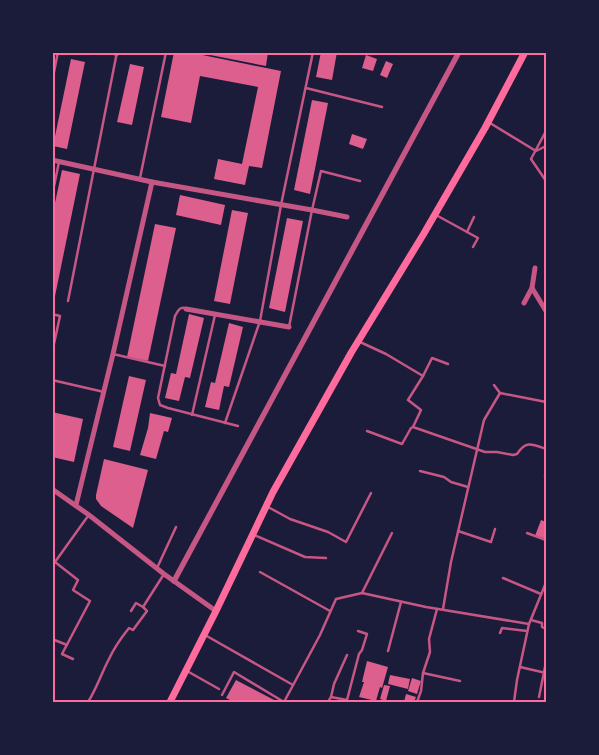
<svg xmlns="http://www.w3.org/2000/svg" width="599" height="755" viewBox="0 0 599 755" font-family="'Nunito Sans',sans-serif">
	<rect width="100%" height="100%" fill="#1b1b3a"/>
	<g fill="#dd5f8e">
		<polygon points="174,52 188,52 281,71 262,168 249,166 245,185 214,179 218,159 242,164 258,87 200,76 191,123 161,117"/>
		<polygon points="200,52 268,52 266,66 200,53"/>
		<polygon points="321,52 337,52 332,80 316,77"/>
		<polygon points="366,55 377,59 373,71 362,68"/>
		<polygon points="71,59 85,62 67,149 53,146"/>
		<polygon points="386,61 393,64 387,78 380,75"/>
		<polygon points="130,64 144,67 132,125 117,122"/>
		<polygon points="312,100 328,103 310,194 294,190"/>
		<polygon points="352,134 367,139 363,149 349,144"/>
		<polygon points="62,170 80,174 54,301 52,300 52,217"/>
		<polygon points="180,195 225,205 221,225 176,215"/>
		<polygon points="232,210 248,213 230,304 214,301"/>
		<polygon points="287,218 303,221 285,312 269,308"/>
		<polygon points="155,224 176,228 148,361 127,357"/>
		<polygon points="189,314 204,318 190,378 185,377 179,401 165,398 171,373 176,374"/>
		<polygon points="229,323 243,327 229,387 224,386 219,410 205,407 211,382 215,383"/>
		<polygon points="129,376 146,380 130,451 113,447"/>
		<polygon points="52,412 83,419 74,462 52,457"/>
		<polygon points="150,413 172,418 168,432 164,431 156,459 140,455 148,428"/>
		<polygon points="104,459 148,470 133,528 101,506 96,499 96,495"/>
		<polygon points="541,520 546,522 546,540 535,536"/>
		<polygon points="367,661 388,667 382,688 380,687 376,701 359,697 364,682 362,682"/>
		<polygon points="390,675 410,679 408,689 388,684"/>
		<polygon points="412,678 421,681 417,694 408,691"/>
		<polygon points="236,680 278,702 234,702 226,698"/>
		<polygon points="384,685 390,686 386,701 380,699"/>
		<polygon points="406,694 416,697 414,702 404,702"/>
	</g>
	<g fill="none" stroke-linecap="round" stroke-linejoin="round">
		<g stroke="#c65784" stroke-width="2.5">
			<polyline points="108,52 117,55"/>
			<polyline points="52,82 58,52"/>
			<polyline points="306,88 382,107"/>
			<polyline points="490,123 536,151 546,146"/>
			<polyline points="546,131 531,159 546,181"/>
			<polyline points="140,178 166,52"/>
			<polyline points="52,196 59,162"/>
			<polyline points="436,215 478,238 473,247"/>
			<polyline points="467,232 474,217"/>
			<polyline points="68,301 117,52"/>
			<path d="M 185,308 C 179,307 178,311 175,316 L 158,398 L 160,405 L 168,408 L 238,426"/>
			<polyline points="52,314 60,316 52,353"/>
			<polyline points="289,327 312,210 321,171 360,181"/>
			<path d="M 360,342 L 386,354 L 423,376 L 408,400 L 421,410 L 413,427 L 485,452 L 497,452 L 513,455 L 517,454 C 526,440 532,444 546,449"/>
			<polyline points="113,354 165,366"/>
			<polyline points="423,376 432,358 448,364"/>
			<polyline points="52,380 104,392"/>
			<polyline points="494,385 500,393"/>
			<polyline points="500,393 546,402"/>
			<polyline points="192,415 215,315"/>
			<polyline points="225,423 260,321 281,205 313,52"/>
			<polyline points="367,431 402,444 411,428 413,427"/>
			<polyline points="420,471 444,477 451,482 468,487"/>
			<polyline points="545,476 546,469"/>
			<polyline points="268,507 290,519 328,532 346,542 371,493"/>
			<polyline points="458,531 491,542 495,529"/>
			<polyline points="527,533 546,540"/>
			<polyline points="254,535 305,557 326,558"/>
			<polyline points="157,568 176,527"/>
			<polyline points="260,572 330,611"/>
			<polyline points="503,578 541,594"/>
			<polyline points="362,593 392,533"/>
			<polyline points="443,609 451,562 484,420 500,393"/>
			<polyline points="131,611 136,603 143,607"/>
			<polyline points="531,620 542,623 542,627 546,629"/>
			<polyline points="500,633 502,628 527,631"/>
			<polyline points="205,635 293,685"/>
			<polyline points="52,639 67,645"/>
			<polyline points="388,651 401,602"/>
			<polyline points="73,659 62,654 90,601 73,590 78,580 55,562 88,516"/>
			<polyline points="520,667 546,673"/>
			<polyline points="187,671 219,689"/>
			<polyline points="423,673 460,681"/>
			<polyline points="222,695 234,672 284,702"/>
			<polyline points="331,697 334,684 347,655"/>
			<polyline points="539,697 546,662"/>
			<path d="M 88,702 C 97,688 101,674 109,659 C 114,648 121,638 129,628 L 133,630 L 147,611 L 143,607 L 164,574"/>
			<polyline points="284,702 320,635 336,599 362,593 426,607 529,624"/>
			<polyline points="328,702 331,697 347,700 359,654 362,650 367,634 358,631"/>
			<polyline points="417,702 421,691 423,673 430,652 429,639 437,609"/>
			<polyline points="514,702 517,680 529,624 545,585 546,585"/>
		</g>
		<g stroke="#c65784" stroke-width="5">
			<polyline points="52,160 152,182 312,210 347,217"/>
			<polyline points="535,268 532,288 546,311"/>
			<polyline points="524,303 532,288"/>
			<polyline points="186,309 289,327"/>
			<polyline points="52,489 89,515 164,574 216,611"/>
			<polyline points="76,505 113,354 152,182"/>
		</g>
		<polyline stroke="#c65784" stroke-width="5.5" points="174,581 459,52"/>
		<polyline stroke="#ff6b9d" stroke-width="7" points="170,702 216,611 273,492 351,353 423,235 485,128 525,52"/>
	</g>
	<rect width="599" height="755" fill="none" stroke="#1b1b3a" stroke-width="108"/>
	<rect x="54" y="54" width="491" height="647" fill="none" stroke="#ff6b9d" stroke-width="2"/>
</svg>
